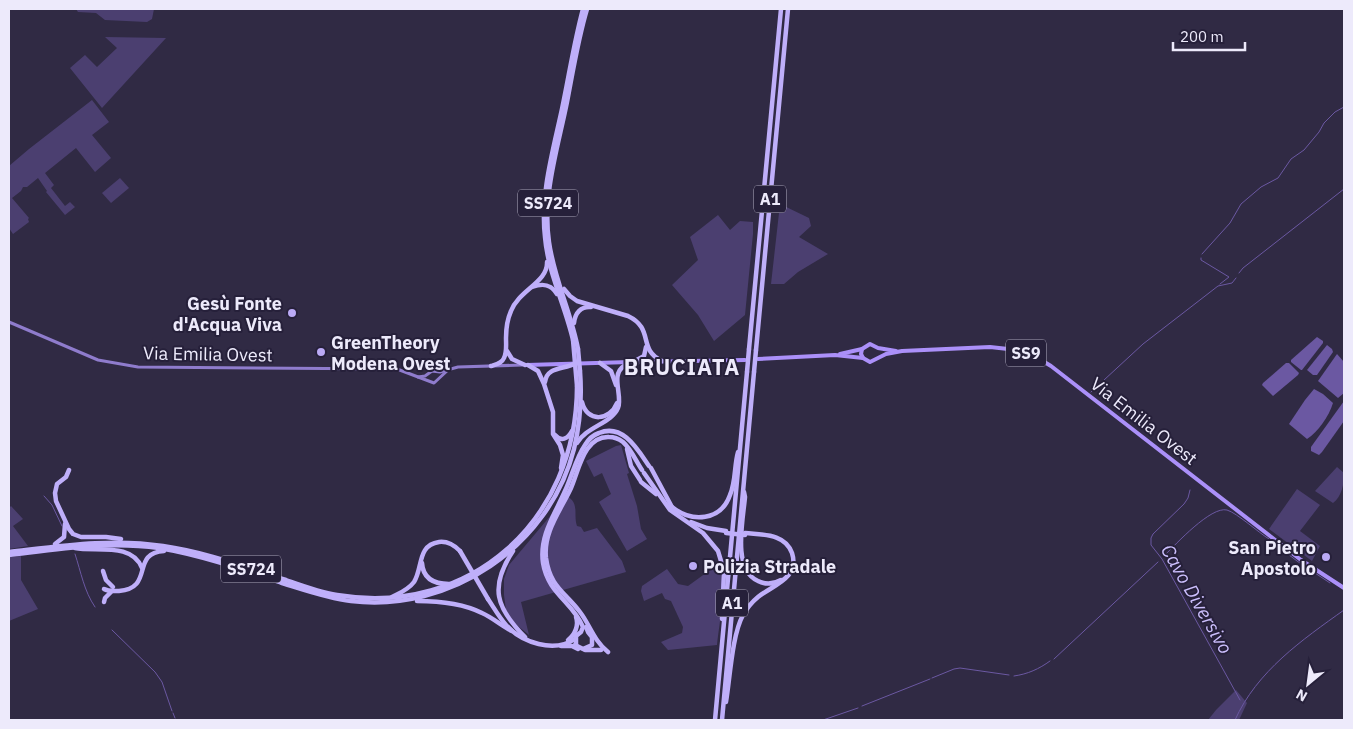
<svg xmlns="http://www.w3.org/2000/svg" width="1353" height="729" viewBox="0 0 1353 729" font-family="'IBM Plex Sans',sans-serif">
	<rect width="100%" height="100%" fill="#302a44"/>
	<g fill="#4b3f70">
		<polygon points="76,9 154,9 152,19 147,22 105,20 96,13 78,12"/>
		<polygon points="105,37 166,38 102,108 70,68 85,55 97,67 117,48"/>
		<polygon points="92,100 109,122 92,135 111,158 95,172 76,148 45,173 54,185 51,188 65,206 70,202 75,207 65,215 46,192 47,191 38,178 27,187 23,187 21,191 12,198 29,218 28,219 29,222 13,234 9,228 9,166 29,149"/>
		<polygon points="120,178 129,188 111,203 102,193"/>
		<polygon points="780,204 809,218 811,226 799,237 828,254 798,272 784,284 771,284"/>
		<polygon points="718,215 730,230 740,221 753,222 753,234 745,315 714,341 698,315 672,285 698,260 690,237"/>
		<polygon points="621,445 629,473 627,474 637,506 641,529 647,539 627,551 599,502 611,494 602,473 594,477 586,461 616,446"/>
		<path d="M 1337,467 L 1344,473 C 1344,484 1342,496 1333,503 L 1315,491 Z"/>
		<polygon points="1297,489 1320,505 1300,531 1320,546 1312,561 1269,529"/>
		<path d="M 567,496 C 580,504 573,514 577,526 L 581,527 L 584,532 L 597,528 L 622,561 L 626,572 L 521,602 L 529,635 L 513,622 L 506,610 L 504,595 L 504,579 L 509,565 Z"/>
		<polygon points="11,506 23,519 13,526 28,546 9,549 9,508"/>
		<polygon points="21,556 21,580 38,609 9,621 9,557"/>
		<path d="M 717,565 C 728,580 719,626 717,645 L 668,650 L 661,642 L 682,633 L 683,627 L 671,601 L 665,599 L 662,593 L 644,601 L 641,591 L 642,586 L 667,569 L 678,584 L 688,586 Z"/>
		<polygon points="1236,690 1247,703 1239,720 1208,720 1216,710"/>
	</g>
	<g fill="#6b58a2">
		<polygon points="1317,337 1323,341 1323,343 1302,370 1301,370 1291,362 1291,360"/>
		<polygon points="1327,345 1332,349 1333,352 1317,375 1313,375 1307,370"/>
		<polygon points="1337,354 1344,362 1344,393 1338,398 1318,381"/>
		<polygon points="1286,363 1289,363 1299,373 1298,375 1273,396 1262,385 1263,383"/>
		<path d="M 1314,389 L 1323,394 L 1333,403 C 1329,416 1318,432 1307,439 L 1289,424 L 1305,400 Z"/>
		<polygon points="1344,401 1344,421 1322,452 1319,455 1311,451 1311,447"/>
	</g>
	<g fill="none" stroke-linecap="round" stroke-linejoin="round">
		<g stroke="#6b58a2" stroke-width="1">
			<polyline points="1202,254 1230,223 1241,204 1261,187 1278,178 1291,159 1304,150 1319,132 1324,123 1335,112 1344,107"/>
			<polyline points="1201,258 1201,260 1229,277 1220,284"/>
			<polyline points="1239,273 1243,268 1344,189"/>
			<polyline points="1091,392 1143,344 1218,286 1232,283 1236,278"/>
			<polyline points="1190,490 1188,498 1184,504 1153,534 1151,538 1151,545 1162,559 1240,700"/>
			<polyline points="44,496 52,505 62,526"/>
			<polyline points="1272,542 1297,561 1330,583"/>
			<path d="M 75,554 C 81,572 84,591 95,607"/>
			<path d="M 1165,555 C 1176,544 1211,506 1227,510 C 1237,513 1259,533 1269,539"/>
			<polyline points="112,630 155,672 162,682 172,711"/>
			<polyline points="1054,659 1158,562"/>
			<path d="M 1014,676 C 1028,674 1039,669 1050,661"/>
			<polyline points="932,678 954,669 960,668 1009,675"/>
			<polyline points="862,706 930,679"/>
			<polyline points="173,713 175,718"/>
			<polyline points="823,720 858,708"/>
			<path d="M 1235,720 C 1257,671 1302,640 1344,610"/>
		</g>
		<g stroke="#8f7ccd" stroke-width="3">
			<polyline points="9,322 98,360 138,367 397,369 434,383 448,370"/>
			<polyline points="418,377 425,376 432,371 440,372 458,367 522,365"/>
		</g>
		<g stroke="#ab90f9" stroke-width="4">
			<polyline points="862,349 861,354 863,358 870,362 886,354 902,351 990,347 1017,350 1031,354 1051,366 1301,560 1344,588"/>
			<polyline points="840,354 862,349 870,344 878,348 896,351"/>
			<polyline points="758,359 835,355 863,358"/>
			<polyline points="637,362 745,360"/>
			<polyline points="527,365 630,362"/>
		</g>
		<g stroke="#bfaffa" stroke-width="4.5">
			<path d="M 532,287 C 543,283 551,284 557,294"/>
			<path d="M 564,289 L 570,296 L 577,301 L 628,316 C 655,329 637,349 662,361"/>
			<path d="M 574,323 C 575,313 581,306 591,307"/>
			<path d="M 573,340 C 565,305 548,273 545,237 C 540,195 553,151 562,109 C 569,76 574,42 583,9"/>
			<path d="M 578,349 C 571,312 554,279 549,242 C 542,196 558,147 567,102 C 573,71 578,39 587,9"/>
			<polyline points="749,349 781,9"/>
			<polyline points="756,350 788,9"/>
			<polyline points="507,351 512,359 525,365"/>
			<polyline points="635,361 644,356 646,347"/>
			<polyline points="600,363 611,371 616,385"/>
			<polyline points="528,365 538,371 544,384 553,412 553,434 560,445 563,455 561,468"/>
			<path d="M 491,366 C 497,364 502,363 504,358 C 507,352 506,345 506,338 C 506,329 507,320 511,311 C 519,290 548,282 547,262"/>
			<path d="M 545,382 C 547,366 564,370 576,363"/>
			<path d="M 582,402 C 587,423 610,421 617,403"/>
			<path d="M 555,435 C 561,442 568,439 572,431"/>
			<path d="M 577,443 C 586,427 612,423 618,408 C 623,396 610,375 624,366 C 628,364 634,363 639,362"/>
			<polyline points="627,449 631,466 640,480"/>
			<polyline points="651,468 673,509"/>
			<polyline points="69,470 66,477 57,484 55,493 56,501 69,529 73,534 81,537 106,537 121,539"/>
			<polyline points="644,473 670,510 703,533 718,551 724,571 722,619"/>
			<polyline points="641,482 656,494"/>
			<path d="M 744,492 L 745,497 C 743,520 732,570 758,581 C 766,585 774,584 781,580"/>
			<path d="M 672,507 C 692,523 721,521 730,495 C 736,481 734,466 738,452"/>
			<polyline points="691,522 707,528 726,531"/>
			<polyline points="55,544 64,537 65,524"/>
			<path d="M 75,548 C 96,552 132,542 142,568"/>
			<path d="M 513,551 C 489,587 496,608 525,637"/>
			<path d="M 9,552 C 61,546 111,538 163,546 C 205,552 245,567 286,580 C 303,586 319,592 337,595 C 471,617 577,520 577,386"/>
			<path d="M 9,555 C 59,549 108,541 159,548 C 201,555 241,569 282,583 C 305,590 327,598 351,601 C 450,613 549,547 574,449 C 580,424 582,397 580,371"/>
			<path d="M 422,563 C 423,579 434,584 449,584"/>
			<polyline points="103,571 106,580 113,587"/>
			<path d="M 104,589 C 109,592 113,591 119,591 C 155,588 130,553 164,551"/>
			<path d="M 392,597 C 400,593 408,590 414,582 C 423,568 417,545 439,542 C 447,541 454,545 460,551"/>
			<path d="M 488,599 C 494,608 499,617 506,625 C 522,643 554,653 575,639"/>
			<path d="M 417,601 C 440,601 462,603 482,613 C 493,618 502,626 512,631"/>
			<polyline points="104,602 105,598 111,592"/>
			<path d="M 568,640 C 575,635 579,625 576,617"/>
			<polyline points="575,645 583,649 592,645 592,637 588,632 586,627"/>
			<path d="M 576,645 L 576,636 L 581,632 L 583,627 C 573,602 548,594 543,563 C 539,536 555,514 565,491 C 572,476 576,458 585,445 C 588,440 593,435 599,433 C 623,423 638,450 649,466"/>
			<polyline points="561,646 572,646 578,649"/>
			<polyline points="585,650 601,650"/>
			<path d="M 608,652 C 594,641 590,625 580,612 C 565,592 550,587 546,558 C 543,532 561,510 571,488 C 579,470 584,436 609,437 C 614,437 619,439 623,442 C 631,449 636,461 642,470"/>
			<path d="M 726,702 C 730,678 732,635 743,615 C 747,608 752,602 758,597 C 773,585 800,578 792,553 C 785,533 762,535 745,533"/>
			<polyline points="715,720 747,372"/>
			<polyline points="722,720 754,372"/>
		</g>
		<g stroke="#bfaffa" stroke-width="4.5">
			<polyline points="573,340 577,386"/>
			<polyline points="578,349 580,371"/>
			<polyline points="747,372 749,349"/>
			<polyline points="754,372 756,350"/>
			<polyline points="726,533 745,535"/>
			<polyline points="460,551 488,599"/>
		</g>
	</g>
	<g fill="#bbaaf6" stroke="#26203a" stroke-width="2">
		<circle cx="292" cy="313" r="5"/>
		<circle cx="321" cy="352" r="5"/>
		<circle cx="1326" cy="557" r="5"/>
		<circle cx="693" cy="566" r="5"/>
	</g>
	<g text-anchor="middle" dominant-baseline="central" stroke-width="4" stroke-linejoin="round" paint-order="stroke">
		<g fill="#26203a" stroke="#b1adc1" stroke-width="1">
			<rect x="754" y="185.5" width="32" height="27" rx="4"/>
			<rect x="518" y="189.5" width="60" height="27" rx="4"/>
			<rect x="1006" y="339.5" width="40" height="27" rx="4"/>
			<rect x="221" y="555.5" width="60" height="27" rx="4"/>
			<rect x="716" y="589.5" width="32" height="27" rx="4"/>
		</g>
		<g font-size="16" font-weight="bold" fill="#edeafb">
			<text x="770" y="199">A1</text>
			<text x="548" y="203">SS724</text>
			<text x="1026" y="353">SS9</text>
			<text x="251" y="569">SS724</text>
			<text x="732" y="603">A1</text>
		</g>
		<g font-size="18" font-weight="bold" fill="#edeafb" stroke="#26203a" text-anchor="end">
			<text x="282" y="303">Gesù Fonte<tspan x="282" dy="21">d'Acqua Viva</tspan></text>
			<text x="331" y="342" text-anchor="start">GreenTheory<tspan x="331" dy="21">Modena Ovest</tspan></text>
			<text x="1316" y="547">San Pietro<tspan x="1316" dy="21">Apostolo</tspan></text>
			<text x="703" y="566" text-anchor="start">Polizia Stradale</text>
		</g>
		<g font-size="18" fill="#edeafb" stroke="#26203a">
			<text transform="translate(208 354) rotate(1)">Via Emilia Ovest</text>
			<text transform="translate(1144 421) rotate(38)">Via Emilia Ovest</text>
		</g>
		<g font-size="19" font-style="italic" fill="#ccbffd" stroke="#26203a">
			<text transform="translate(1197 599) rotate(60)">Cavo Diversivo</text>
		</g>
		<g font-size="22" font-weight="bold" letter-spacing="1" fill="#edeafb" stroke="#26203a">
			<text x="682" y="366">BRUCIATA</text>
		</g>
	</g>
	<rect width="1353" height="729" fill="none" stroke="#edeafb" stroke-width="20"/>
	<g transform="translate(1308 684) rotate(209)" stroke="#26203a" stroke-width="4" paint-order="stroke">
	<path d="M0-4L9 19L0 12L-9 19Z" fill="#edeafb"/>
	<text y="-8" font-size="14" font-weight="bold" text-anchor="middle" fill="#edeafb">N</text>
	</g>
	<path d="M1173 42v8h72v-8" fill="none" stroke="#edeafb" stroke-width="2.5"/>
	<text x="1180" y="42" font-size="15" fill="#edeafb" stroke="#26203a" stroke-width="4" paint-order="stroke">200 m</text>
</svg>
